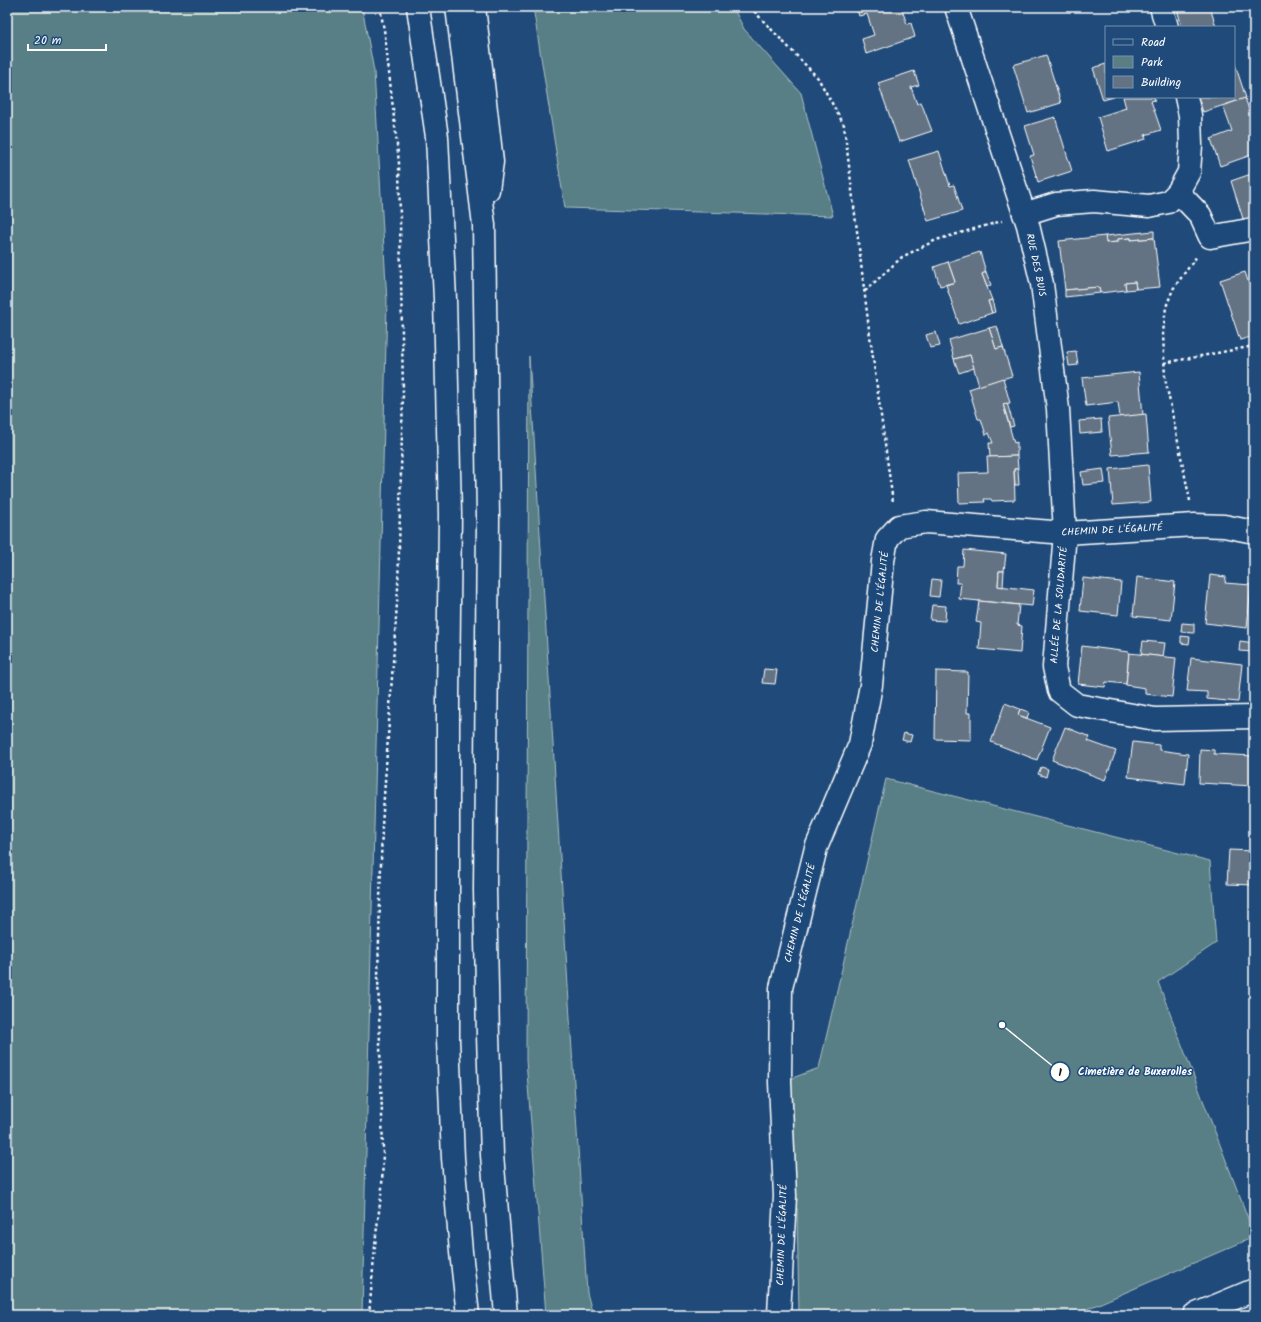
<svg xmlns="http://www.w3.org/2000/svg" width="1261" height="1322" viewBox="0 0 1261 1322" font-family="Kalam,sans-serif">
	<rect width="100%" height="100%" fill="#1f4a7a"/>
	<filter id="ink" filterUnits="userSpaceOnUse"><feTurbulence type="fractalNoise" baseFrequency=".025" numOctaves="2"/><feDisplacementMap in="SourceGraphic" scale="8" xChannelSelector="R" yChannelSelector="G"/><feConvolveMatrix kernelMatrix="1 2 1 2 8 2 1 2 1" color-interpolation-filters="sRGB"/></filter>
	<g filter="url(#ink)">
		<g fill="#597f85" stroke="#acbfc2">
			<polygon points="7,7 362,7 374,71 387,302 362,1315 7,1315"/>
			<polygon points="533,7 733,7 744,29 801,93 833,216 565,208"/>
			<polygon points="529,356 587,1293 593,1315 546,1315 526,1060"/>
			<polygon points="886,779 1210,861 1216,943 1158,982 1254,1234 1254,1237 1073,1315 799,1315 797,1208 795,1209 790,1079 819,1068"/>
		</g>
		<g fill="#647383" stroke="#fff">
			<polygon points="856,7 901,7 907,24 911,23 915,37 866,54 862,39 874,35 867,14 859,16"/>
			<polygon points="1185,7 1210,7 1216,27 1182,27 1177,9"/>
			<polygon points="1046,55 1061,103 1028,113 1013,65"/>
			<polygon points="1234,61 1246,98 1203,112 1198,97 1234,97"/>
			<polygon points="1106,64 1106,97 1114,97 1103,100 1093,68"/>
			<polygon points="914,71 919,85 911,87 917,104 921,102 932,131 899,142 878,83"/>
			<polygon points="1123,97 1154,97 1155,100 1151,101 1161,130 1145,135 1146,139 1108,151 1098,117 1126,108"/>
			<polygon points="1245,98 1254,124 1254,154 1220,166 1211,139 1232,131 1223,106"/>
			<polygon points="1055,117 1072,171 1038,182 1030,156 1034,155 1025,126"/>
			<polygon points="939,151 950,186 954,185 962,211 928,221 909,160"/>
			<polygon points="1254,173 1254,222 1245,225 1231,181"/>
			<polygon points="1154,231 1154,238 1131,240 1131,238 1118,239 1118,242 1106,243 1105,236"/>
			<polygon points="1105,236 1106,243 1118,242 1118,239 1131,238 1131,240 1154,238 1160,287 1136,289 1135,282 1125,283 1126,290 1100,293 1099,287 1065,290 1059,241"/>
			<polygon points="980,252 986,272 982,274 992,300 988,301 992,313 959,324 946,285 955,282 948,262"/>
			<polygon points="948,262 955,282 940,286 934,267"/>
			<polygon points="986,272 991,285 987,287 982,274"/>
			<polygon points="1245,272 1254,299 1254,336 1240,340 1220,280"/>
			<polygon points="1135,282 1136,289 1126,290 1125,283"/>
			<polygon points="1099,287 1100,293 1065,297 1065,290"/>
			<polygon points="992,300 995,312 992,313 988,301"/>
			<polygon points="997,326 1003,347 996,349 989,328"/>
			<polygon points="989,328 996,349 1003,347 1012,376 979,386 970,355 954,359 949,340"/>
			<polygon points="936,332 940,346 930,348 926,335"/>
			<polygon points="1076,351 1078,365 1069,366 1067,352"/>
			<polygon points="970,355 974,368 959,373 954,359"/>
			<polygon points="1139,372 1143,415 1120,417 1118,402 1086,406 1082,378"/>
			<polygon points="1003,378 1010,403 1003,404 1014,443 1017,442 1017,456 990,457 989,443 993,443 989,433 986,435 981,419 978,419 969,389"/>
			<polygon points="1007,403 1014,426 1010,427 1003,404"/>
			<polygon points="1146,414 1149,452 1112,455 1108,418"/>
			<polygon points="1101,419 1102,432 1080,434 1079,421"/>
			<polygon points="1017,456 1018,469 1014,469 1015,500 992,501 991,499 984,499 985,502 959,503 958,473 988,472 987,457"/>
			<polygon points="1148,465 1151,502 1113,505 1110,469"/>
			<polygon points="1014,469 1018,469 1019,485 1015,485"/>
			<polygon points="1103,469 1105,483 1083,485 1081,472"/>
			<polygon points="964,550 1006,554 1004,571 999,571 998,586 1034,590 1032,606 959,599 961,583 956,583 957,566 963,566"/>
			<polygon points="999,571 1004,571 1003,587 998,586"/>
			<polygon points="1210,575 1226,577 1225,583 1251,585 1247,628 1205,623"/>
			<polygon points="1137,577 1175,582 1171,620 1133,616"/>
			<polygon points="1083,578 1121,582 1118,615 1080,611"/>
			<polygon points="932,579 941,580 939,597 930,596"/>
			<polygon points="979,601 1019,605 1017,625 1022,626 1020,653 979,649 981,623 976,622"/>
			<polygon points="932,605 946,606 945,621 930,620"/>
			<polygon points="1182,623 1194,624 1194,633 1181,632"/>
			<polygon points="1181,636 1190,637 1189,644 1181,643"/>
			<polygon points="1143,641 1165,643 1163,657 1141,654"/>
			<polygon points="1240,641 1254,643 1253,652 1239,651"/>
			<polygon points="1082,646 1129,652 1126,684 1106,682 1105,687 1078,684"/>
			<polygon points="1129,653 1176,658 1172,697 1145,694 1145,688 1126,685"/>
			<polygon points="1191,658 1242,664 1238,702 1207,699 1207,692 1187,691"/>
			<polygon points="764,669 777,670 775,684 762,683"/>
			<polygon points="936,671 968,672 967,713 971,713 971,740 935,739"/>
			<polygon points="1005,703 1020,709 1018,715 1050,727 1037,760 991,742"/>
			<polygon points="1020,709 1029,712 1027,718 1018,715"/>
			<polygon points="1065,727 1090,737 1088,741 1116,751 1105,780 1052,760"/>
			<polygon points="904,733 912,735 910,742 902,740"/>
			<polygon points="1133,742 1159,745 1159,750 1188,754 1185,784 1128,777"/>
			<polygon points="1200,749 1214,750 1214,754 1254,756 1254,786 1199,783"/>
			<polygon points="1041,767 1048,769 1046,777 1038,774"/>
			<polygon points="1229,850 1254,851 1254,885 1227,884"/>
		</g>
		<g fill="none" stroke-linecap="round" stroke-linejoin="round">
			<defs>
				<g id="street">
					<polyline points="956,7 1028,225 1042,284 1058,409 1065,533 1054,667 1059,691 1077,705 1155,719 1254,717"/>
					<polyline points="1161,7 1167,27"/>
					<polyline points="1178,192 1200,215 1210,237 1254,229"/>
					<polyline points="1024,214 1056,204 1094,201 1149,206 1168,202 1178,192 1189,172 1191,145 1190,115 1186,97"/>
					<polyline points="779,1315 785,1196 780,1082 781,988 816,848 860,744 871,685 883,561 887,539 899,526 926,522 1065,533 1195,525 1224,526 1254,532"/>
					<polyline points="1194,1315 1254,1290"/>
				</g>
				<g id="highway">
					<polyline points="418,7 437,137 445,299 450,514 448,701 448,1040 453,1158 461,1252 468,1315"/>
					<polyline points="457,7 484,225 488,518 485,890 488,1036 492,1155 506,1315"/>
					<polyline points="474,7 492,162 488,190"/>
				</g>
			</defs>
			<use href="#street" stroke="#fff" stroke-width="25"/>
			<use href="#highway" stroke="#fff" stroke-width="25"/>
			<g stroke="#fff" stroke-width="2.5" stroke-dasharray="3 3" stroke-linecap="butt">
				<polyline points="750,7 818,78 844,125 869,329 893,502"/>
				<polyline points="865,291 902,257 936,240 1002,221"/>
				<polyline points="1164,363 1254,346"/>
				<polyline points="1190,501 1165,378 1163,333 1166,307 1173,289 1197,256"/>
				<polyline points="369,1315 376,1235 382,1188 383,1150 378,976 382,826 398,588 403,393 399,163 385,36 380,7"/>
			</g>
			<use href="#street" stroke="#1f4a7a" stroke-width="22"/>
			<use href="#highway" stroke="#1f4a7a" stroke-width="22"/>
		</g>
	</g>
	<g text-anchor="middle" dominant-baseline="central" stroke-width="3" stroke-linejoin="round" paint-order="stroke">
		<g font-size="10" fill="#fff" stroke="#1f4a7a">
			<text transform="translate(1036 265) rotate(78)">RUE DES BUIS</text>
			<text transform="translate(1112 530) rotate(-3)">CHEMIN DE L'ÉGALITÉ</text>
			<text transform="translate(880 602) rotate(-84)">CHEMIN DE L'ÉGALITÉ</text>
			<text transform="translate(1059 605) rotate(-85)">ALLÉE DE LA SOLIDARITÉ</text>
			<text transform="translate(800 913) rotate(-76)">CHEMIN DE L'ÉGALITÉ</text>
			<text transform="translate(782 1235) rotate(-88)">CHEMIN DE L'ÉGALITÉ</text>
		</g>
	</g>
	<path fill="none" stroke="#fff" stroke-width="1.5" d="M1002 1025L1060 1072"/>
	<g fill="#fff" stroke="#1f4a7a" stroke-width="1.5">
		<circle cx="1002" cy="1025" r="4"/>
		<circle cx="1060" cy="1072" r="10"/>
	</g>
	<g font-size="12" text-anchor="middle" font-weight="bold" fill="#111">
		<text x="1060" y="1076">1</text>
	</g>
	<g font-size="11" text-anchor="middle" font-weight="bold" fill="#fff" stroke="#1f4a7a" stroke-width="3" stroke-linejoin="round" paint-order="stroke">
		<text x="1135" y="1075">Cimetière de Buxerolles</text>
	</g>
	<rect width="1261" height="1322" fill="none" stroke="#1f4a7a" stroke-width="24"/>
	<rect x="12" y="12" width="1237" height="1298" fill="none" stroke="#fff" stroke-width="1.5" filter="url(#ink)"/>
	<rect x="1105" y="26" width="130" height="72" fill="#1f4a7a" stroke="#7992af"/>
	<rect x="1113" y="39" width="20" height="6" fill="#1f4a7a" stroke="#7992af"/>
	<text x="1141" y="46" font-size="12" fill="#ffffff">Road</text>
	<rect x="1113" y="56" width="20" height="12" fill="#597f85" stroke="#7992af"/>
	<text x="1141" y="66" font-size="12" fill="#ffffff">Park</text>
	<rect x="1113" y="76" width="20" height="12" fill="#647383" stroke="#7992af"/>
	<text x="1141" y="86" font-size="12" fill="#ffffff">Building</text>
	<path d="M28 44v6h78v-6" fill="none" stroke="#ffffff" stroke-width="2"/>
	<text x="34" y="44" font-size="12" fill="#ffffff" stroke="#1f4a7a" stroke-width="3" paint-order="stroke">20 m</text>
</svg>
